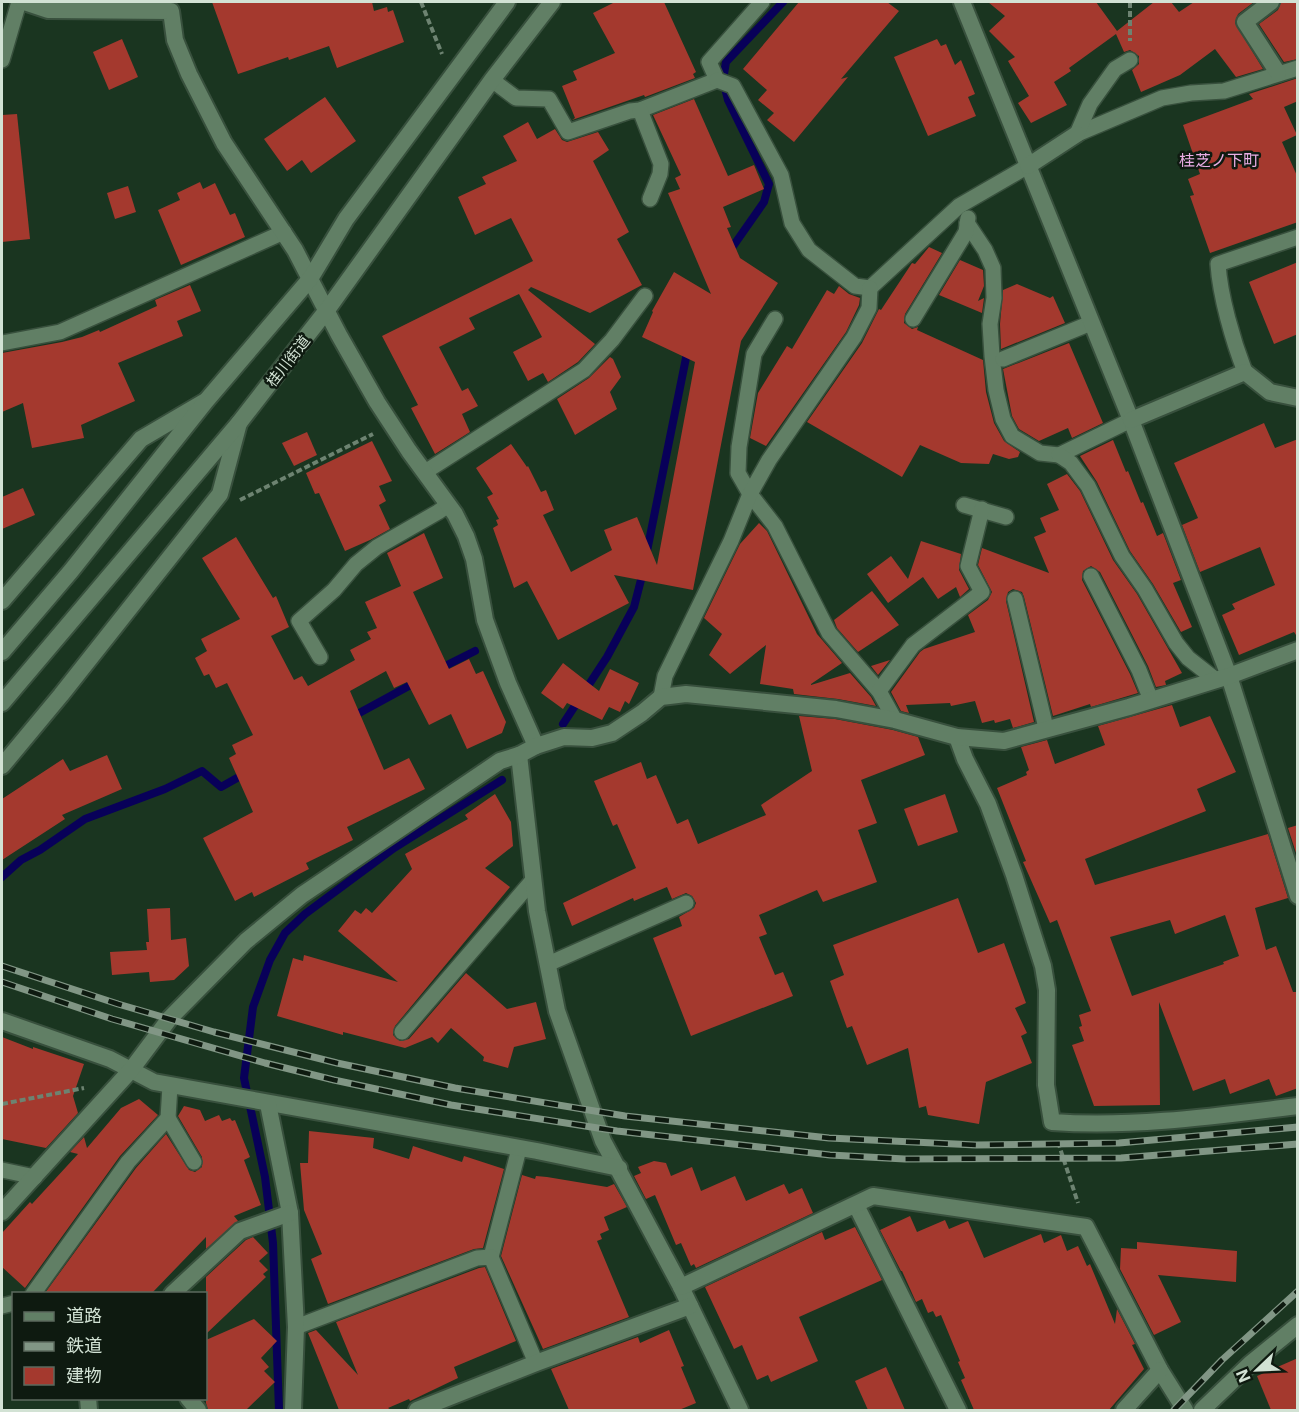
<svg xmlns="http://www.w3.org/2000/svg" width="1299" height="1412" viewBox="0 0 1299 1412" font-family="Inter,'Noto Sans JP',sans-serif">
	<rect width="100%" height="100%" fill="#1a3520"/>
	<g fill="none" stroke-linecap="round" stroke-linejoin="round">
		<g stroke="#080059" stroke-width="8">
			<polyline points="729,252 764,202 769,184 728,100 723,80 726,62 783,2"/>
			<polyline points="646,556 688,348"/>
			<polyline points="439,669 475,651"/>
			<polyline points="350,718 418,681"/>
			<polyline points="563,724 607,657 634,607 643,572"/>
			<polyline points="2,877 21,860 40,850 85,819 165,789 202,771 221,787 246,773"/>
			<polyline points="279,1410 273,1243 265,1177 244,1078 253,1007 270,960 285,933 305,914 394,848 502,780"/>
		</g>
	</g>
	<g fill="#a4392e" fill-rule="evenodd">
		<polygon points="212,2 372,2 374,11 387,7 388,12 393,10 404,42 337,68 329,46 289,60 288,57 238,74"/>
		<polygon points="615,2 664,2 696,72 693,74 695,78 645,97 644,95 572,120 575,118 562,86 577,80 573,71 615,53 593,13"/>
		<polygon points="799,2 887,2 899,11 841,79 848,77 794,142 767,120 774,113 758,100 767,90 743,69"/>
		<polygon points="988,2 1096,2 1117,31 1154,2 1171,2 1179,12 1194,2 1254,2 1238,14 1235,23 1263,69 1236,77 1215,49 1180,75 1141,92 1132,70 1139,64 1139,56 1130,50 1124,52 1116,34 1069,68 1071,71 1054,82 1067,105 1031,123 1018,103 1029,96 1008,61 1015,57 989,31 1005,16"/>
		<polygon points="1281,2 1298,2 1298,59 1284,62 1259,24 1278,10"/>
		<polygon points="122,39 138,77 109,90 93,52"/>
		<polygon points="937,39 941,46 946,44 955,65 961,60 975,94 968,97 976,116 928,136 894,57"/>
		<polygon points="1298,78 1298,101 1284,107 1297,135 1282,142 1298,178 1298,222 1210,253 1190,196 1194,195 1188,179 1200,174 1183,125 1253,99 1249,94"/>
		<polygon points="325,97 356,141 311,173 302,160 287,171 264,139"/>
		<polygon points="694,99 728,176 754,165 764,189 723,207 731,227 727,228 740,258 778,283 741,341 693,590 614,575 629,603 558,640 527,581 514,588 493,528 498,525 496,520 499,519 487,497 493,494 476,468 511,444 527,467 528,466 541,492 546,490 554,510 543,515 571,572 612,550 604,530 637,517 657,565 695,362 642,337 653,312 652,311 674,272 711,294 668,193 680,189 675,178 681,175 653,115"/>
		<polygon points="17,114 30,239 2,242 2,115"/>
		<polygon points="528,122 537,139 555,129 562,140 567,142 598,132 609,150 593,161 629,232 617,239 642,285 590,313 531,287 528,290 595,344 578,362 548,382 543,373 528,381 513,352 542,337 519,294 469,318 475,329 439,347 462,391 468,388 478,406 462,414 470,432 435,454 411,408 418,405 382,336 533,261 511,218 475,235 458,197 486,184 482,177 517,161 503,136"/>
		<polygon points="200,182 203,189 215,183 230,215 235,213 245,237 181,265 158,210 180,200 177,193"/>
		<polygon points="128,186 136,212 115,219 107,193"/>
		<polygon points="929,247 942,253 905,314 904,323 912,329 918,327 917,330 983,360 986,392 994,423 1004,441 1020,452 1018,457 1009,459 993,454 989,464 961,463 920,445 902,477 807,422 862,343 879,309 881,310 912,263 915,264"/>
		<polygon points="960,260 983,270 984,286 978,301 984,298 982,313 939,295"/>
		<polygon points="1298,262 1298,334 1274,344 1249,282"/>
		<polygon points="1017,284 1050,298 1053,296 1065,323 1001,349 1000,324 1003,290"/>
		<polygon points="190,285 201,311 177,321 183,336 118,363 135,401 81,425 84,438 32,448 23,403 2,412 2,353 62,342 82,337 99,330 100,332 157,306 155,300"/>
		<polygon points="839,286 849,294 860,298 859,305 846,332 766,446 750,438 758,393 787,346 792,349 827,290 834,294"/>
		<polygon points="1069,343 1103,423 1072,438 1068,428 1039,441 1019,429 1012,416 1003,369"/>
		<polygon points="610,357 613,359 621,377 610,392 617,409 575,435 557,399 589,378"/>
		<polygon points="1264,423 1275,448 1298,439 1298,638 1294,632 1239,655 1222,615 1235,609 1232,604 1275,585 1260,547 1200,572 1182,525 1198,518 1174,463"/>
		<polygon points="307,432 317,455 294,466 282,443"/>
		<polygon points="1113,440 1126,472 1128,471 1141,503 1143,502 1157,536 1163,533 1181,580 1173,583 1192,627 1181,632 1153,584 1130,551 1097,482 1080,456"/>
		<polygon points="372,441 392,481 379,486 386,501 379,505 390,529 370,540 345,551 319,493 315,494 306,473"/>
		<polygon points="1067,474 1080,491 1113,560 1137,594 1182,673 1165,681 1166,685 1156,687 1148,666 1100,572 1091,566 1083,571 1082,580 1130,674 1138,693 1091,707 1090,704 1053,716 1024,597 1022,592 1013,589 1008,592 1006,601 1034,722 1013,728 1010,719 995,723 994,720 982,723 975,701 951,706 950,703 906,705 909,713 901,711 891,692 920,652 924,649 975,632 968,615 988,600 992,592 978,565 982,548 1049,573 1034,537 1046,532 1040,518 1059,510 1047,484"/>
		<polygon points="23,488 35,515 2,529 2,497"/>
		<polygon points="759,523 767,531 817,634 842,663 811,684 811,685 850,673 871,697 876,706 838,699 794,694 793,689 760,684 766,645 730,674 709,655 722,634 704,618 740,544"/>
		<polygon points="424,533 443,578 413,592 449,669 469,659 476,674 483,671 506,722 502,733 467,749 451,714 429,725 407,682 394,688 386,671 350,691 384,770 409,758 425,789 347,827 353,840 306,863 309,869 254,897 252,892 235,901 203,838 253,812 229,758 236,754 232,745 253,735 227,683 216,688 209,674 204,676 195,658 207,651 201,639 240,619 202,558 236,537 273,598 276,596 289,627 271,636 294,680 302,676 308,686 355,660 350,650 371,639 367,632 377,628 365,602 401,586 387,553"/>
		<polygon points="921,541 961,554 959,570 969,589 960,597 956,587 938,599 923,577 888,603 867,574 891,556 908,579"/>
		<polygon points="872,591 899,625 858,652 837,628 834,620"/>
		<polygon points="890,660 878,675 871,666"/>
		<polygon points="563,663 599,691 610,669 639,683 629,704 625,701 620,712 609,707 602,720 567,703 563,709 541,693"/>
		<path d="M 1172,705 L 1180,727 L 1210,716 L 1236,772 L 1197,789 L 1206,811 L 1085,859 L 1095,885 L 1268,834 L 1288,898 L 1255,908 L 1266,950 L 1276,946 L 1293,992 L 1298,992 L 1298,1088 L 1276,1096 L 1269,1079 L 1230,1094 L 1225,1079 L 1193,1091 L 1159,1002 L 1160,1105 L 1094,1106 L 1072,1045 L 1084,1041 L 1079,1027 L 1082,1026 L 1079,1015 L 1091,1011 L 1057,920 L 1050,923 L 1023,862 L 1026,861 L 997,788 L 1027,775 L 1026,772 L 1029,770 L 1021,747 L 1047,740 L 1055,764 L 1105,745 L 1098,726 ZM 1225,915 L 1239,956 L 1223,962 L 1224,964 L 1132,996 L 1110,937 L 1170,920 L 1175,934 Z"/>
		<polygon points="799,716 835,719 893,730 918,737 925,755 861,780 877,823 858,830 877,882 823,902 817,890 759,915 767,934 759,937 775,975 783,972 793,996 691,1036 653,938 682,926 679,917 694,908 696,903 692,896 686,893 672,899 667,887 634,901 633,898 572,926 563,903 636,868 617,824 613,826 594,781 641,762 647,779 656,775 677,824 688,819 698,844 766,815 761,805 812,771"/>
		<polygon points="107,755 122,789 62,815 65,819 2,860 2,799 63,759 70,771"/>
		<polygon points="495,794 511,822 513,846 485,868 510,887 395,1026 393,1035 400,1041 409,1039 466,973 507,1009 536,1002 546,1039 514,1047 508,1068 483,1061 484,1057 451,1028 438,1043 432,1037 405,1048 343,1032 343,1035 277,1016 293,958 303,961 304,955 398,982 338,931 355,910 361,914 366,908 372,913 412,869 405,854 468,819 465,815"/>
		<polygon points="945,794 958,832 918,846 904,809"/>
		<polygon points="1298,825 1298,859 1288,828"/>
		<polygon points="958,898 978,953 1004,943 1026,1003 1015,1008 1027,1033 1021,1036 1032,1063 986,1082 979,1124 928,1115 926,1106 919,1108 908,1048 867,1065 852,1026 847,1028 830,981 844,975 833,945"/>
		<polygon points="170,908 171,940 186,938 189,966 174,980 150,982 149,972 112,975 110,952 147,950 146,942 149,942 147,909"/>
		<polygon points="2,1037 33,1049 33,1047 84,1064 73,1096 78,1113 46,1148 2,1139"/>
		<polygon points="139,1099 158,1115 120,1156 25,1288 2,1267 2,1233 30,1202 32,1204 78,1154 70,1152 84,1137 87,1148 121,1108"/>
		<polygon points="184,1106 200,1110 205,1121 219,1115 222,1121 230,1118 232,1121 235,1120 250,1157 244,1160 261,1205 234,1216 238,1221 206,1249 206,1237 152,1293 45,1293 136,1168 166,1134 189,1170 195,1172 202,1167 202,1157 178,1116"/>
		<polygon points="309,1131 374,1138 373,1148 409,1159 413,1146 462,1162 464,1156 504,1169 483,1248 474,1249 328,1304 311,1259 322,1254 304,1210 300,1163 308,1163"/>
		<polygon points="654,1161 666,1163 671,1176 692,1167 701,1191 735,1176 746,1201 784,1184 789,1194 802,1188 813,1213 696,1268 694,1264 691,1266 681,1243 676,1245 655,1195 646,1199 634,1176 641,1173 638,1167"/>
		<polygon points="522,1175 535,1179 536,1176 547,1177 607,1187 614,1184 627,1207 604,1217 609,1230 600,1234 602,1239 597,1241 629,1317 543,1349 501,1256"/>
		<polygon points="910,1216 917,1232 945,1220 949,1229 968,1221 984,1258 1041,1234 1044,1243 1061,1235 1067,1251 1078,1246 1087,1266 1090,1264 1115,1324 1117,1309 1135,1344 1132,1345 1144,1369 1109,1410 974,1410 961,1380 965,1378 958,1362 960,1361 941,1315 936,1317 933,1311 928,1313 922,1299 916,1302 902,1271 901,1271 880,1230"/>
		<polygon points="855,1227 882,1280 799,1317 818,1361 771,1382 768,1375 757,1380 742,1345 734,1349 705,1287 822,1232 825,1240"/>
		<polygon points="253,1237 268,1253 259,1261 268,1270 263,1274 266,1277 206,1334 206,1277 246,1240"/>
		<polygon points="1137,1242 1237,1251 1236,1282 1158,1275 1181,1322 1154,1335 1120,1269 1121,1248 1137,1249"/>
		<polygon points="485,1267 516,1341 454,1367 458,1378 410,1401 409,1399 388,1408 391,1410 339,1410 308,1333 316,1330 358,1375 336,1322 479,1268"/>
		<polygon points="254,1319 277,1341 261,1358 269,1367 264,1371 275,1382 246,1410 208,1410 206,1403 206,1340"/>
		<polygon points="669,1330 684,1366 681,1367 696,1403 679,1410 569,1410 551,1369 638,1337 640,1343"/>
		<polygon points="1298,1358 1298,1410 1271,1410 1257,1376"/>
		<polygon points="886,1367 905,1410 868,1410 855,1381"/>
	</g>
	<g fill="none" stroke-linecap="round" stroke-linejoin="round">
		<defs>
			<g id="service">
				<polyline points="2,60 19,2"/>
				<polyline points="492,80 516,98 549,99 568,132 630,111 640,110 717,80 709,62 762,2"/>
				<polyline points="717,80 733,86 781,175 792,223 809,250 855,286 870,288 959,206 1028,166"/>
				<polyline points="640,110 661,164 660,174 650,199"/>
				<polyline points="1077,134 1162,98 1191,93 1224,91 1298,68"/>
				<polyline points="1077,134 1090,104 1115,69 1130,60"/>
				<polyline points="967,223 985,250 993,268 994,298 990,324 992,356 996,390 1003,419 1012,436 1040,453 1059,455 1131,420"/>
				<polyline points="775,319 754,354 739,447 738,473 750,494 775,526 829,633 879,691 895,720"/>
				<polyline points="913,319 966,232 968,218"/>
				<polyline points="2,343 60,332 284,232"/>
				<polyline points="1003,359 1091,323"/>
				<path d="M 1245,372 C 1233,341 1220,296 1218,264 L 1298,237"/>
				<polyline points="1059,455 1071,463 1088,486 1122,556 1145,589 1176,643 1188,658 1216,680"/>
				<polyline points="425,472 584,370 612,340 645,296"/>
				<polyline points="964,505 1006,517"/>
				<polyline points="1091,576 1139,670 1151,700"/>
				<polyline points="1015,599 1046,728"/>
				<polyline points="320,657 299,621 334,590 356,564 377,547 438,512 448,505"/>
				<polyline points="879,691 913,645 982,592 968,566 982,509"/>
				<polyline points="661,697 665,676 731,541 750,494 769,460 854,337 869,308 870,288"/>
				<polyline points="548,964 686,903"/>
				<polyline points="402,1032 533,880"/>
				<polyline points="168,1118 194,1162"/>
				<polyline points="2,1170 35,1177"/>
				<polyline points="491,1257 519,1149"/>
				<polyline points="33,1294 128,1162 168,1118 170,1086"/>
				<polyline points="2,1306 14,1303"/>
				<polyline points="296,1327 477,1258 491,1257 536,1363"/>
			</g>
			<g id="minor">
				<polyline points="24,2 48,10 171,11 175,40 189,74 224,143 295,250 339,335 377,402 409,451 455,514 466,536 474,559 485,620 508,683 536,746"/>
				<polyline points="962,2 1131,420 1229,676 1298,896"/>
				<polyline points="1271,2 1245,22 1278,73"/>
				<polyline points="1028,166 1077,134"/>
				<polyline points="1131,420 1245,372 1270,392 1298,398"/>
				<polyline points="2,601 141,439 204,402"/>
				<path d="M 957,737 L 965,759 L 988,804 L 1014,875 L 1043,966 L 1047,990 L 1046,1085 L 1052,1122 C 1133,1128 1217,1116 1298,1106"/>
				<polyline points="519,755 537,911 557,1011 603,1141 681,1287 740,1410"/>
				<polyline points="2,766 61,695 220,494 239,423"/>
				<polyline points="2,1021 110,1059 154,1082 537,1151 619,1168"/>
				<polyline points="268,1104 290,1213 296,1327 293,1410"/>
				<polyline points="856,1205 958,1410"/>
				<polyline points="2,1212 131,1070 170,1018 246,941 302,895 500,761 519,755 536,746 564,737 592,738 612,733 642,713 661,697 686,694 836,709 895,720 957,737 1004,741 1129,707 1229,676 1298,650"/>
				<polyline points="681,1287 873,1196 1086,1227 1160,1370 1185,1410"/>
				<polyline points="172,1294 240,1231 290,1213"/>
				<polyline points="88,1398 89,1410"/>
				<polyline points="188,1398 198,1410"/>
				<polyline points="417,1410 536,1363 690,1306"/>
				<polyline points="1124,1410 1160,1370"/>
				<polyline points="1202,1410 1250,1364 1298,1325"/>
			</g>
			<g id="tertiary">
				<polyline points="2,652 71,571 206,401 310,279 346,219 507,2"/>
				<polyline points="2,703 239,423 294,352 327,310 492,80 552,2"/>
			</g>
		</defs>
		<use href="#service" stroke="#38503d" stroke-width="18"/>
		<use href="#minor" stroke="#38503d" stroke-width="20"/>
		<use href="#tertiary" stroke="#38503d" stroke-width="20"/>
		<g stroke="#6d8371" stroke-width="4" stroke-dasharray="6 3" stroke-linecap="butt">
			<polyline points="421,2 442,54"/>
			<polyline points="1130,2 1130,41"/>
			<polyline points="240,500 373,434"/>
			<polyline points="2,1104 84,1088"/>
			<polyline points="1058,1142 1078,1203"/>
		</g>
		<use href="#service" stroke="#617f65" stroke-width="15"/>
		<use href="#minor" stroke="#617f65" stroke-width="16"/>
		<use href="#tertiary" stroke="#617f65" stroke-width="16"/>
		<defs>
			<g id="rail">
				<polyline points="2,966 118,1004 214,1032 337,1063 455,1088 625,1116 829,1138 976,1145 1119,1143 1298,1127"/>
				<polyline points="2,982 112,1019 265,1063 334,1080 451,1105 617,1131 830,1155 905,1159 1121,1158 1298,1144"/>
				<polyline points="1174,1410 1222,1360 1298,1291"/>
			</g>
		</defs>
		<use href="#rail" stroke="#819685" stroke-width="7"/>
		<use href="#rail" stroke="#0e1a10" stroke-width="4.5" stroke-dasharray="14" stroke-linecap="butt"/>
	</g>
	<g text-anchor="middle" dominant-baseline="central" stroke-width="5" stroke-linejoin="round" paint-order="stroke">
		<g font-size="15" fill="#d2e2d4" stroke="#0e1a10">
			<text transform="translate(288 361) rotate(-52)">桂川街道</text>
		</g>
		<g font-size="16" fill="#e9ade4" stroke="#0e1a10">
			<text x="1219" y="160">桂芝ノ下町</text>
		</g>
	</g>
	<rect width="1299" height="1412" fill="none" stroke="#d2e2d4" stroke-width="6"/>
	<rect x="12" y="1292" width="195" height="108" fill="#0e1a10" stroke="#5c6a5e" stroke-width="1.5"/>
	<rect x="24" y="1312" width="30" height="9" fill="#617f65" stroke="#5c6a5e" stroke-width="1.5"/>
	<text x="66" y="1322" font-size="18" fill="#d2e2d4">道路</text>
	<rect x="24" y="1342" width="30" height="9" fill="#819685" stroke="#5c6a5e" stroke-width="1.5"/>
	<text x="66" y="1352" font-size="18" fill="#d2e2d4">鉄道</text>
	<rect x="24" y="1367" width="30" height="18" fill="#a4392e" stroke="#5c6a5e" stroke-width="1.5"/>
	<text x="66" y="1382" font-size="18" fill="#d2e2d4">建物</text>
	<g transform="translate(1257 1370) rotate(247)" stroke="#0e1a10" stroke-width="4.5" paint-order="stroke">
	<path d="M0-4.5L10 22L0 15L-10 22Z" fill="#d2e2d4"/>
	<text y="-9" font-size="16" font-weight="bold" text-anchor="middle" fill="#d2e2d4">N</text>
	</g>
</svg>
